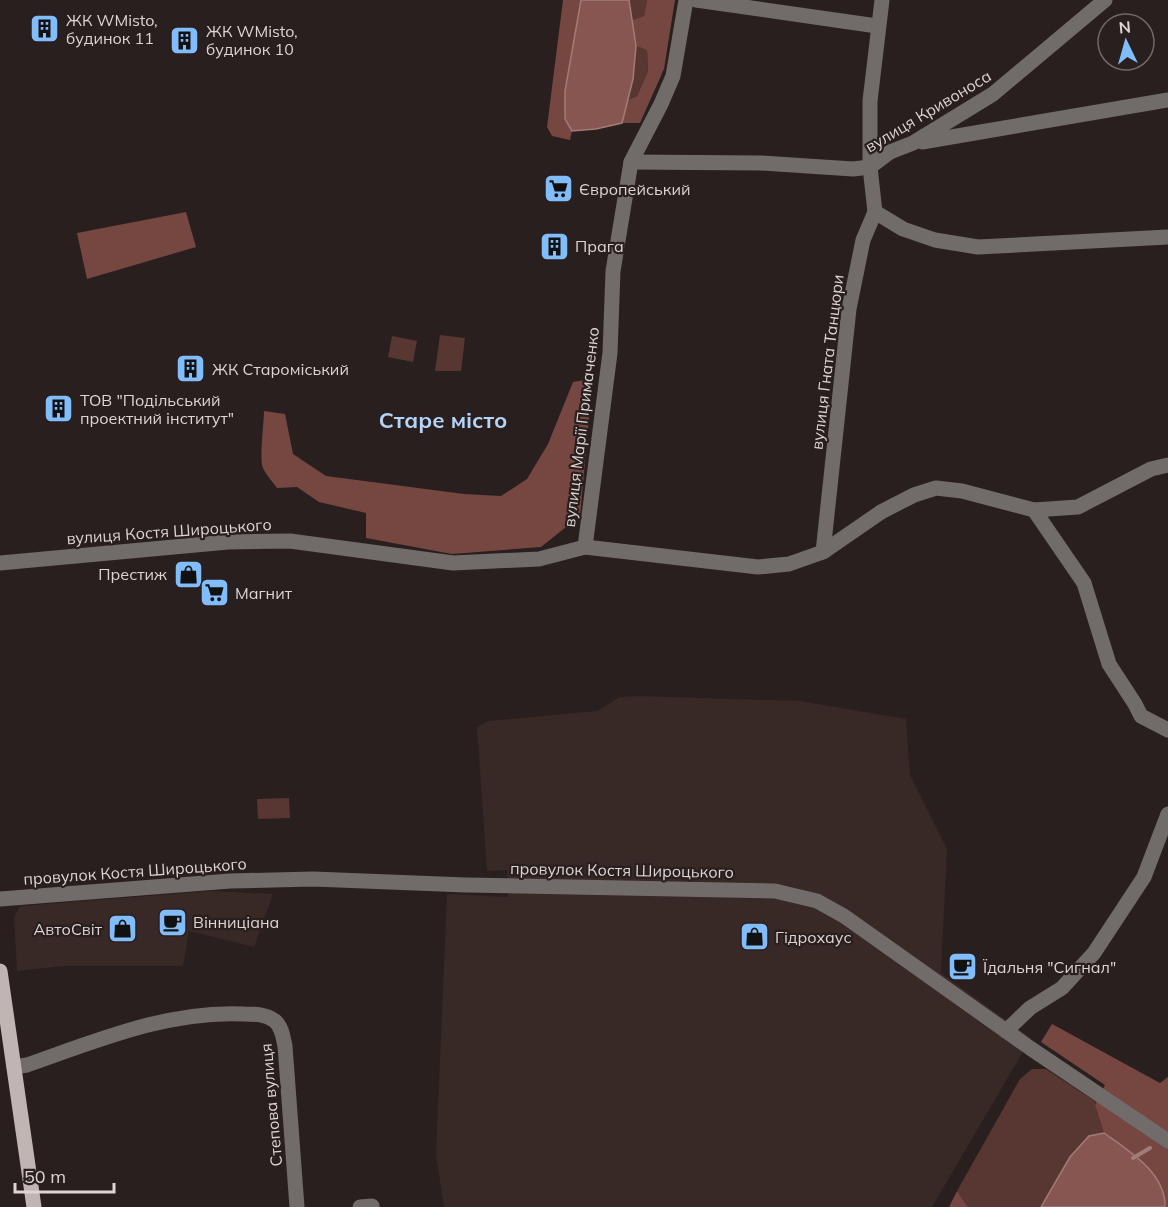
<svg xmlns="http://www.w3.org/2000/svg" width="1168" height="1207" viewBox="0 0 1168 1207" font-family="Mulish,sans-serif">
	<rect width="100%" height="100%" fill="#291f1e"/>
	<g fill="#382826">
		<polygon points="639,696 800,701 906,719 910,775 947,849 941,973 1031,1038 932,1207 444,1207 436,1155 447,894 508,897 507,870 487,871 477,727 488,721 597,711 620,697"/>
		<polygon points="211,891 273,894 254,947 189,931 183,966 63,966 17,971 14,917 20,906"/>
	</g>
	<g fill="#583632">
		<polygon points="629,0 647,0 644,16 632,20"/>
		<polygon points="636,46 647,50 648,71 637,96 628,100 633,79"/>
		<polygon points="440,335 465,338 461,371 435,371"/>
		<polygon points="392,336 417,341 413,362 388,357"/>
		<polygon points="289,798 290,818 258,819 257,799"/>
		<polygon points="1032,1069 1046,1069 1096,1102 1095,1105 1104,1133 1089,1136 1070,1157 1041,1207 968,1207 957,1191 1020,1079"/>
	</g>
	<g fill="#764641">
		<polygon points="563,0 581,0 565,91 565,119 572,131 570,140 552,136 547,127"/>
		<polygon points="647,0 675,0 664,69 640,123 622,123 628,100 637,96 648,71 647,50 636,46 632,20 644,16"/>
		<polygon points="186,212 196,247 87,279 77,233"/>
		<path d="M 585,380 L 592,385 L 580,516 L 541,547 L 452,554 L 366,538 L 366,513 L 319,502 L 297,487 L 277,488 C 273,482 266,475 263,468 C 259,460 264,423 264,411 L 285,414 L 293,454 L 326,476 L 464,494 L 501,496 L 527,479 L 548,444 L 573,382 Z"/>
		<polygon points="1052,1024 1160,1083 1168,1077 1168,1207 1165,1207 1166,1205 1135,1155 1104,1133 1095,1105 1105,1085 1041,1042"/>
		<polygon points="957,1191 968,1207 949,1207"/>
	</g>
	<g fill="#885651" stroke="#a17c78" stroke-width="1.5">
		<polygon points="581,0 629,0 636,46 633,79 622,123 596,129 572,131 565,119 565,91"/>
		<path d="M 1104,1133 C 1129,1151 1166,1173 1165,1207 L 1041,1207 L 1070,1157 L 1089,1136 Z"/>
	</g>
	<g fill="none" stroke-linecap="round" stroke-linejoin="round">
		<polyline stroke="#a17c78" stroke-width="4" points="1133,1158 1150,1148"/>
		<g stroke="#716b6a" stroke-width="15">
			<polyline points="696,0 877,26"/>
			<polyline points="922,142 1168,100"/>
			<polyline points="631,162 761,163 853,169 870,167 890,152 913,143 993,94 1105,0"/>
			<polyline points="875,212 903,229 935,240 978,247 1168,237"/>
			<polyline points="1034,510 1084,583 1109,664 1135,704 1141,716 1168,730"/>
			<polyline points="585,547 610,353 613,271 631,162 661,104 673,76 686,0"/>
			<polyline points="823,552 849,309 863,240 875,212 870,167 870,101 882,0"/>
			<polyline points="0,563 228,542 290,541 453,563 539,559 585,547 758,567 789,564 823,552 881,512 914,495 936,488 962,491 1034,510 1078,507 1151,469 1168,465"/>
			<polyline points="0,899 230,881 313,879 466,885 775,891 817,901 844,916 1030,1048 1168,1141"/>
			<polyline points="1006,1031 1030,1008 1062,988 1094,953 1144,877 1168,814"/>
			<path d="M 14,1067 L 27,1065 C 96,1041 169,1010 244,1014 C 255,1014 266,1014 275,1021 C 282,1027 283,1037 285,1046 L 297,1207"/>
			<polyline points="360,1207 372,1206"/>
		</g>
		<polyline stroke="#c1b5b4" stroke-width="15" points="0,971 34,1207"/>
	</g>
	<defs>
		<symbol id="building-square" viewBox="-11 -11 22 22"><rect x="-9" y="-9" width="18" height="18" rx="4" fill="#81bdfa" stroke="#291f1e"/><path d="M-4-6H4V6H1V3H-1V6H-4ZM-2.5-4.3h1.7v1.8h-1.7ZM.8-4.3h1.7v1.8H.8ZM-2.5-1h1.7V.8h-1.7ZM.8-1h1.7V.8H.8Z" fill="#111"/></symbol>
		<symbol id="supermarket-square" viewBox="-11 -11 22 22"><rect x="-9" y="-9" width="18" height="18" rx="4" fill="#81bdfa" stroke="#291f1e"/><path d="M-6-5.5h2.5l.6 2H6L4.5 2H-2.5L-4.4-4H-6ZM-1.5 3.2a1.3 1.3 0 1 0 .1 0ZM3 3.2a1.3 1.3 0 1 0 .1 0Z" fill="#111"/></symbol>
		<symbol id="shop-square" viewBox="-11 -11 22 22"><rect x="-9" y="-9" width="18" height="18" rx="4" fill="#81bdfa" stroke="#291f1e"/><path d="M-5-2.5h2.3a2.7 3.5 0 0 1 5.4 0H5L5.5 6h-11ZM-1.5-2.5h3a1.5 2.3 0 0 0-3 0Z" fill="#111"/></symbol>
		<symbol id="cafe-square" viewBox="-11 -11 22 22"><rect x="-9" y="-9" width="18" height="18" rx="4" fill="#81bdfa" stroke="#291f1e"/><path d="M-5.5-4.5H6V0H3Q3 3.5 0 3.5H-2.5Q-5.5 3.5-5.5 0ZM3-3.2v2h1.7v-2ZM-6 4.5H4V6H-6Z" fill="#111"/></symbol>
	</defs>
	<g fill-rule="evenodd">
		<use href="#building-square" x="28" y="12" width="33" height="33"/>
		<use href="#building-square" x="168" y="24" width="33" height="33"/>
		<use href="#supermarket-square" x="542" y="172" width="33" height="33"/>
		<use href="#building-square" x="538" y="230" width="33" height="33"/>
		<use href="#building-square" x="174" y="352" width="33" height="33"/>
		<use href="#building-square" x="42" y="392" width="33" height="33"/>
		<use href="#shop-square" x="172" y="558" width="33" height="33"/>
		<use href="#supermarket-square" x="198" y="576" width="33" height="33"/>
		<use href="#cafe-square" x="156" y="906" width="33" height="33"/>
		<use href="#shop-square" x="106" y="912" width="33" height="33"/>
		<use href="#shop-square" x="738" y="920" width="33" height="33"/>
		<use href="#cafe-square" x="946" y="950" width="33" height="33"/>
	</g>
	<g text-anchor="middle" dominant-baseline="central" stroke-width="4.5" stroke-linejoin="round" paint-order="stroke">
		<g font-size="16" fill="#dcd5d4" stroke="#291f1e" text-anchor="start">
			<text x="66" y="20">ЖК WMisto,<tspan x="66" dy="18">будинок 11</tspan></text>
			<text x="206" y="31">ЖК WMisto,<tspan x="206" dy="18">будинок 10</tspan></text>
			<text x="579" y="189">Європейський</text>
			<text x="575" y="246">Прага</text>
			<text x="212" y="369">ЖК Староміський</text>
			<text x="80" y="400">ТОВ "Подільський<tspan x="80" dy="18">проектний інститут"</tspan></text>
			<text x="167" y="574" text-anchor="end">Престиж</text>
			<text x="235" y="593">Магнит</text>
			<text x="193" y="922">Вінниціана</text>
			<text x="102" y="929" text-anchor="end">АвтоСвіт</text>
			<text x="775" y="937">Гідрохаус</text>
			<text x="983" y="967">Їдальня "Сигнал"</text>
		</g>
		<g font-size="16" fill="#dcd5d4" stroke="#291f1e">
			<text transform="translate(928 111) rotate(-31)">вулиця Кривоноса</text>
			<text transform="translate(827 362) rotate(-83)">вулиця Гната Танцюри</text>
			<text transform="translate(581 427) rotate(-83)">вулиця Марії Примаченко</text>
			<text transform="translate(169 531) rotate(-4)">вулиця Костя Широцького</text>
			<text transform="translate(622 870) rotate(1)">провулок Костя Широцького</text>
			<text transform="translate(135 871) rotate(-4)">провулок Костя Широцького</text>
			<text transform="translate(271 1105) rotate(-95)">Степова вулиця</text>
		</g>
		<g font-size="22" font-weight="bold" fill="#b3d4f7" stroke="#291f1e">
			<text x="443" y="420">Старе місто</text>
		</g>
	</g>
	<g transform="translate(1126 42) rotate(355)"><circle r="28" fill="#291f1e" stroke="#716867" stroke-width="1.5"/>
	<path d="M0-4.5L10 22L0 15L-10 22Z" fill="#81bdfa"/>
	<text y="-9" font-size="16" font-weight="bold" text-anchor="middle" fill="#dcd5d4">N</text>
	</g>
	<path d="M15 1183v9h99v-9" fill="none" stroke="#dcd5d4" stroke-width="3"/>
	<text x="24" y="1183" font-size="18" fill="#dcd5d4" stroke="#291f1e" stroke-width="4.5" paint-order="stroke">50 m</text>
</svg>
